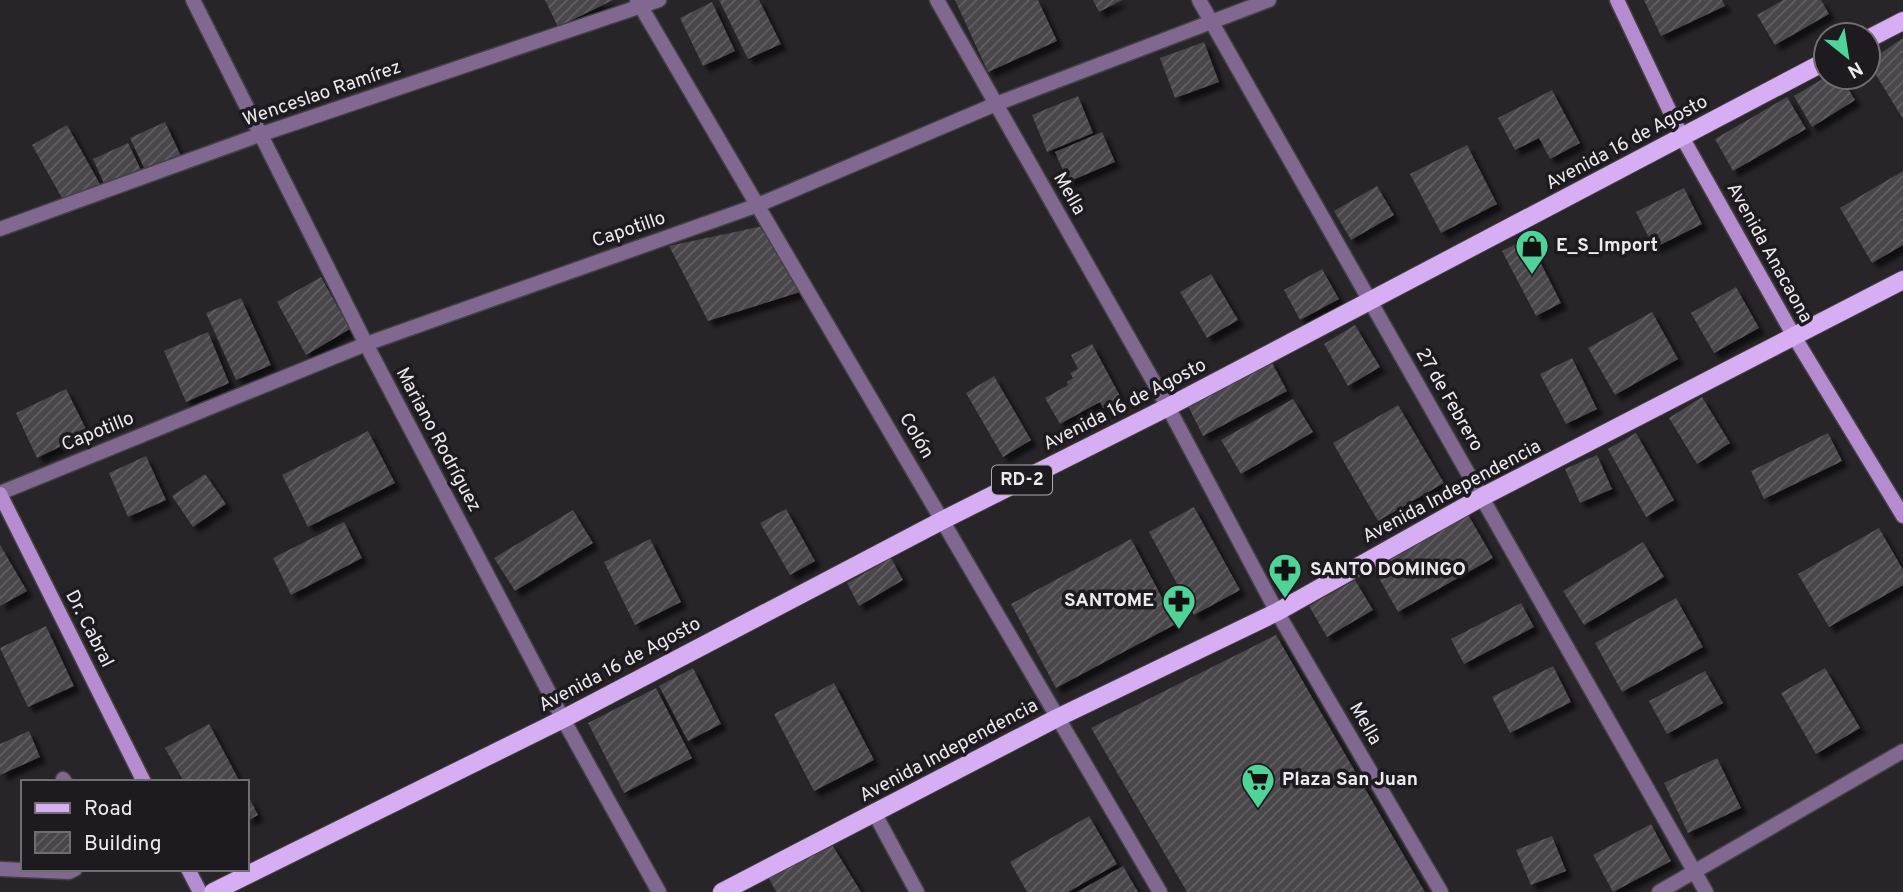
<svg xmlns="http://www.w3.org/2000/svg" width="1903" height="892" viewBox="0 0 1903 892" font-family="Overpass,sans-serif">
	<defs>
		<pattern id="building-hatch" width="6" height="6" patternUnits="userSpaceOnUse" patternTransform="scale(1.75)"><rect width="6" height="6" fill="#48464a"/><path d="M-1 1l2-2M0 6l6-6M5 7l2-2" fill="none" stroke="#636164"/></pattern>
		<filter id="shadow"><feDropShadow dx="6" dy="6" stdDeviation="2" flood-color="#0009"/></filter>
	</defs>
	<rect width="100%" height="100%" fill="#272528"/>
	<g fill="url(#building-hatch)" filter="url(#shadow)">
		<polygon points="545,0 613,0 558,27"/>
		<polygon points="719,0 759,0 781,44 748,59"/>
		<polygon points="955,0 1038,0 1057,41 988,72"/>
		<polygon points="1093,0 1122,0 1099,12"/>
		<polygon points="1644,0 1722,0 1725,6 1661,36"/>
		<polygon points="1783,0 1821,0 1829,14 1775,45 1757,15"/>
		<polygon points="712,2 735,51 703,66 680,18"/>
		<polygon points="1903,38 1903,119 1868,62"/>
		<polygon points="1204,42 1219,82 1175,98 1160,58"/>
		<polygon points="1826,77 1841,77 1855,100 1812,127 1794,96"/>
		<polygon points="1552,90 1580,143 1550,159 1539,138 1515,150 1498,118"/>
		<polygon points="1078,96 1093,133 1047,152 1032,115"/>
		<polygon points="1787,97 1806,129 1733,171 1715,139"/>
		<polygon points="165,122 182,158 147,174 130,138"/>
		<polygon points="67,125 101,186 66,205 32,145"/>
		<polygon points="1102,132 1115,162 1068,182 1055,152"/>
		<polygon points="128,143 143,174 107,190 93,159"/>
		<polygon points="1467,145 1497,204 1441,233 1410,174"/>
		<polygon points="1903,171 1903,245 1872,263 1840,208"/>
		<polygon points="1377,186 1394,215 1351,240 1334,211"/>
		<polygon points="1684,188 1702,224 1654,248 1636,212"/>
		<polygon points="763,226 800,292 708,321 669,246"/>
		<polygon points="1528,238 1561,303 1536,316 1502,251"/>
		<polygon points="1322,269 1339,299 1300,320 1284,290"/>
		<polygon points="1211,274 1238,320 1207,338 1180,292"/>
		<polygon points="321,277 350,329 306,355 277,302"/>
		<polygon points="1736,287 1759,328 1714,353 1691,313"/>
		<polygon points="241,298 271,365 236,380 206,313"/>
		<polygon points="1652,312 1678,359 1615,395 1588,348"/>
		<polygon points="1355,325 1380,367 1348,386 1324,344"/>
		<polygon points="208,332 229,383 186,402 164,351"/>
		<polygon points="1092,344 1121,398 1103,408 1100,402 1060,424 1045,398 1068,385 1067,382 1073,378 1070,373 1078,369 1071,355"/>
		<polygon points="1572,358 1597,409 1566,424 1540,374"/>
		<polygon points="1270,359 1287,391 1203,436 1187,404"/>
		<polygon points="994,376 1031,440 1003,457 966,393"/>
		<polygon points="66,389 88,433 37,458 16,413"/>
		<polygon points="1702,397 1730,443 1697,464 1669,418"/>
		<polygon points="1293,399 1313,432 1241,474 1221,440"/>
		<polygon points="1398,405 1444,483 1378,521 1333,443"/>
		<polygon points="368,431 395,483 308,527 282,475"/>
		<polygon points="1636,433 1674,500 1646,517 1608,449"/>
		<polygon points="1828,433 1842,461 1764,499 1751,471"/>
		<polygon points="1597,455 1612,489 1580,503 1565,469"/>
		<polygon points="146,456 166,500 128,517 109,473"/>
		<polygon points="205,474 226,504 193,527 172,496"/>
		<polygon points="1194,507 1240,590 1194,615 1149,532"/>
		<polygon points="786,509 815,561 790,575 760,523"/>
		<polygon points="573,510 593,543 515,591 494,558"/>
		<polygon points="1466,511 1493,558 1398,612 1371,564"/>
		<polygon points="344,522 362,558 291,595 273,558"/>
		<polygon points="1879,528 1903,570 1903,585 1829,627 1798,574"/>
		<polygon points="650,539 681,602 635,625 604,562"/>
		<polygon points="1131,539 1176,624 1056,688 1011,604"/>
		<polygon points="1643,542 1664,577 1584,625 1563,591"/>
		<polygon points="0,545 27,591 0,606"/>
		<polygon points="891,558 903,580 859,606 847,583"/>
		<polygon points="1355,580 1373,610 1327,637 1309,606"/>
		<polygon points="1676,598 1703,647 1622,692 1595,643"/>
		<polygon points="1521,603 1534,627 1464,664 1451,639"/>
		<polygon points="46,626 74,686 28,707 0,648"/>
		<polygon points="1276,635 1425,892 1187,892 1091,728"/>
		<polygon points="1553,666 1571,702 1510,733 1492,697"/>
		<polygon points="693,668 721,724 688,741 659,686"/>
		<polygon points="1825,668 1860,728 1816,754 1781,693"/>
		<polygon points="1705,671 1723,703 1667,734 1649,701"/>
		<polygon points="834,683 874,760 814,791 774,714"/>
		<polygon points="656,688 692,758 624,793 588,723"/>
		<polygon points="209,724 240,782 184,782 165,748"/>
		<polygon points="29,731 40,757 0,775 0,744"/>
		<polygon points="1717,758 1741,808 1688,833 1664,783"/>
		<polygon points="247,794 258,815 247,821"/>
		<polygon points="1089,816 1117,864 1068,892 1027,892 1010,862"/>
		<polygon points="1651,824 1671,861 1613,892 1593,855"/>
		<polygon points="1552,836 1566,871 1531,885 1516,850"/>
		<polygon points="831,843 861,892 776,892 769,878"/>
		<polygon points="1123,866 1138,892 1077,892"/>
	</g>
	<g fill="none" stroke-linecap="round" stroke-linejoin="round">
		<defs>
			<g id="street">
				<polyline points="193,0 366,344 563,719 659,892"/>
				<polyline points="637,0 1160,892"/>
				<polyline points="937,0 1168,407 1277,612 1441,892"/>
				<polyline points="1199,0 1706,892"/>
				<polyline points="0,229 259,135 659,0"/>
				<polyline points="0,493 366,344 758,205 996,104 1269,0"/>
				<polyline points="63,779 65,782"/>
				<polyline points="875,814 917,892"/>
				<polyline points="0,869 69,872 75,869"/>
				<polyline points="1659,892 1903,751"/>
			</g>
			<g id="secondary">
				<polyline points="1617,0 1682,137 1795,338 1903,516"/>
				<polyline points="0,494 144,782"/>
				<polyline points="188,869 200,892"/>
			</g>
			<g id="primary">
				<polyline points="1868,39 1903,21"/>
				<polyline points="213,892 563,719 943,520 1168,407 1826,61"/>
				<polyline points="722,892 1057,718 1277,612 1482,497 1903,280"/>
			</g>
		</defs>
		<use href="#street" stroke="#434144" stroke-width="17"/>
		<use href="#secondary" stroke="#434144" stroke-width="17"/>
		<use href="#primary" stroke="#434144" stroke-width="20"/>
		<use href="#street" stroke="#806891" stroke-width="14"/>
		<use href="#secondary" stroke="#b48ccf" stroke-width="14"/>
		<use href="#primary" stroke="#d7aef4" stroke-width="18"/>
	</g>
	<defs>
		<symbol id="shop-pin" viewBox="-11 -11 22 30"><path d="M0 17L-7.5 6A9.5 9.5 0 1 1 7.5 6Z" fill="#50d398" stroke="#1d1b1f"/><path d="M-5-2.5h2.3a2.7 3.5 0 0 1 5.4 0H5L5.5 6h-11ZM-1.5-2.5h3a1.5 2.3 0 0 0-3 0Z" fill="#111"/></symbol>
		<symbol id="pharmacy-pin" viewBox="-11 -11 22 30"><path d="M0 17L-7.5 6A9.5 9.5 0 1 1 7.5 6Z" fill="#50d398" stroke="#1d1b1f"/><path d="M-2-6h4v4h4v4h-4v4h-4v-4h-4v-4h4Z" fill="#111"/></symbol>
		<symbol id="supermarket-pin" viewBox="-11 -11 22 30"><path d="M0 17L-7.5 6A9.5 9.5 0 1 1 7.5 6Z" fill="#50d398" stroke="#1d1b1f"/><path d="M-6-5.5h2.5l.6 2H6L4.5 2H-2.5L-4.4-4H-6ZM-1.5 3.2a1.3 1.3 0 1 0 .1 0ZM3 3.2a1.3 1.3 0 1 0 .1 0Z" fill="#111"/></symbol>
	</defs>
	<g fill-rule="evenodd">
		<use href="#shop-pin" x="1513" y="227" width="38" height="52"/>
		<use href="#pharmacy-pin" x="1266" y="551" width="38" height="52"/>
		<use href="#pharmacy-pin" x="1160" y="582" width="38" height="52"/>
		<use href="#supermarket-pin" x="1239" y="761" width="38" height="52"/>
	</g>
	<g text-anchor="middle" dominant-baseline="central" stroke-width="7" stroke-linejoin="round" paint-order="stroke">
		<rect fill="#1d1b1f" stroke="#aeacaf" stroke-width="2" x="992" y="465.5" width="60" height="29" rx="5"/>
		<g font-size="18" font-weight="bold" fill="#eceaed">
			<text x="1022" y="480">RD-2</text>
		</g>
		<g font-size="19" fill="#eceaed" stroke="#1d1b1f">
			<text transform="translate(322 94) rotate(-19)">Wenceslao Ramírez</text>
			<text transform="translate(1627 143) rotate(-28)">Avenida 16 de Agosto</text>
			<text transform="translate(1069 194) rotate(60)">Mella</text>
			<text transform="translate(629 230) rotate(-19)">Capotillo</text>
			<text transform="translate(1769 253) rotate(61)">Avenida Anacaona</text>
			<text transform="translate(1449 400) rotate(60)">27 de Febrero</text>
			<text transform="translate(1125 405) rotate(-27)">Avenida 16 de Agosto</text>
			<text transform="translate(98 432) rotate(-22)">Capotillo</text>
			<text transform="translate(916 436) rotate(60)">Colón</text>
			<text transform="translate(438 440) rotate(62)">Mariano Rodríguez</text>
			<text transform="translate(1452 492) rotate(-28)">Avenida Independencia</text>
			<text transform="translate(89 629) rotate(63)">Dr. Cabral</text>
			<text transform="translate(620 665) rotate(-28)">Avenida 16 de Agosto</text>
			<text transform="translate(1365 724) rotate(60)">Mella</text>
			<text transform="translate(949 751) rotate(-28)">Avenida Independencia</text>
		</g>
		<g font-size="19" font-weight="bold" fill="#eceaed" stroke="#1d1b1f" text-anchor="start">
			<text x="1556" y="246">E_S_Import</text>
			<text x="1310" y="570">SANTO DOMINGO</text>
			<text x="1154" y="601" text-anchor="end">SANTOME</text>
			<text x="1282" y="780">Plaza San Juan</text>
		</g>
	</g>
	<rect x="21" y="780" width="228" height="91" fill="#1d1b1f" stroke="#706e71" stroke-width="2"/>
	<rect x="35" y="803" width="35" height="10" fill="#d7aef4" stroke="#706e71" stroke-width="2"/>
	<text x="84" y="815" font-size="21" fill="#eceaed">Road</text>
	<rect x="35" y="832" width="35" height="21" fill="url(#building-hatch)" stroke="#706e71" stroke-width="2"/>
	<text x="84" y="850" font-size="21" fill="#eceaed">Building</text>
	<g transform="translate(1847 56) rotate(150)"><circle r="33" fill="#1d1b1f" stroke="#706e71" stroke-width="2"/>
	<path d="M0-5L12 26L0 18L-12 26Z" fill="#50d398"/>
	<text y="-10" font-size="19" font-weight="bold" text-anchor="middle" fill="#eceaed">N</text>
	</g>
</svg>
